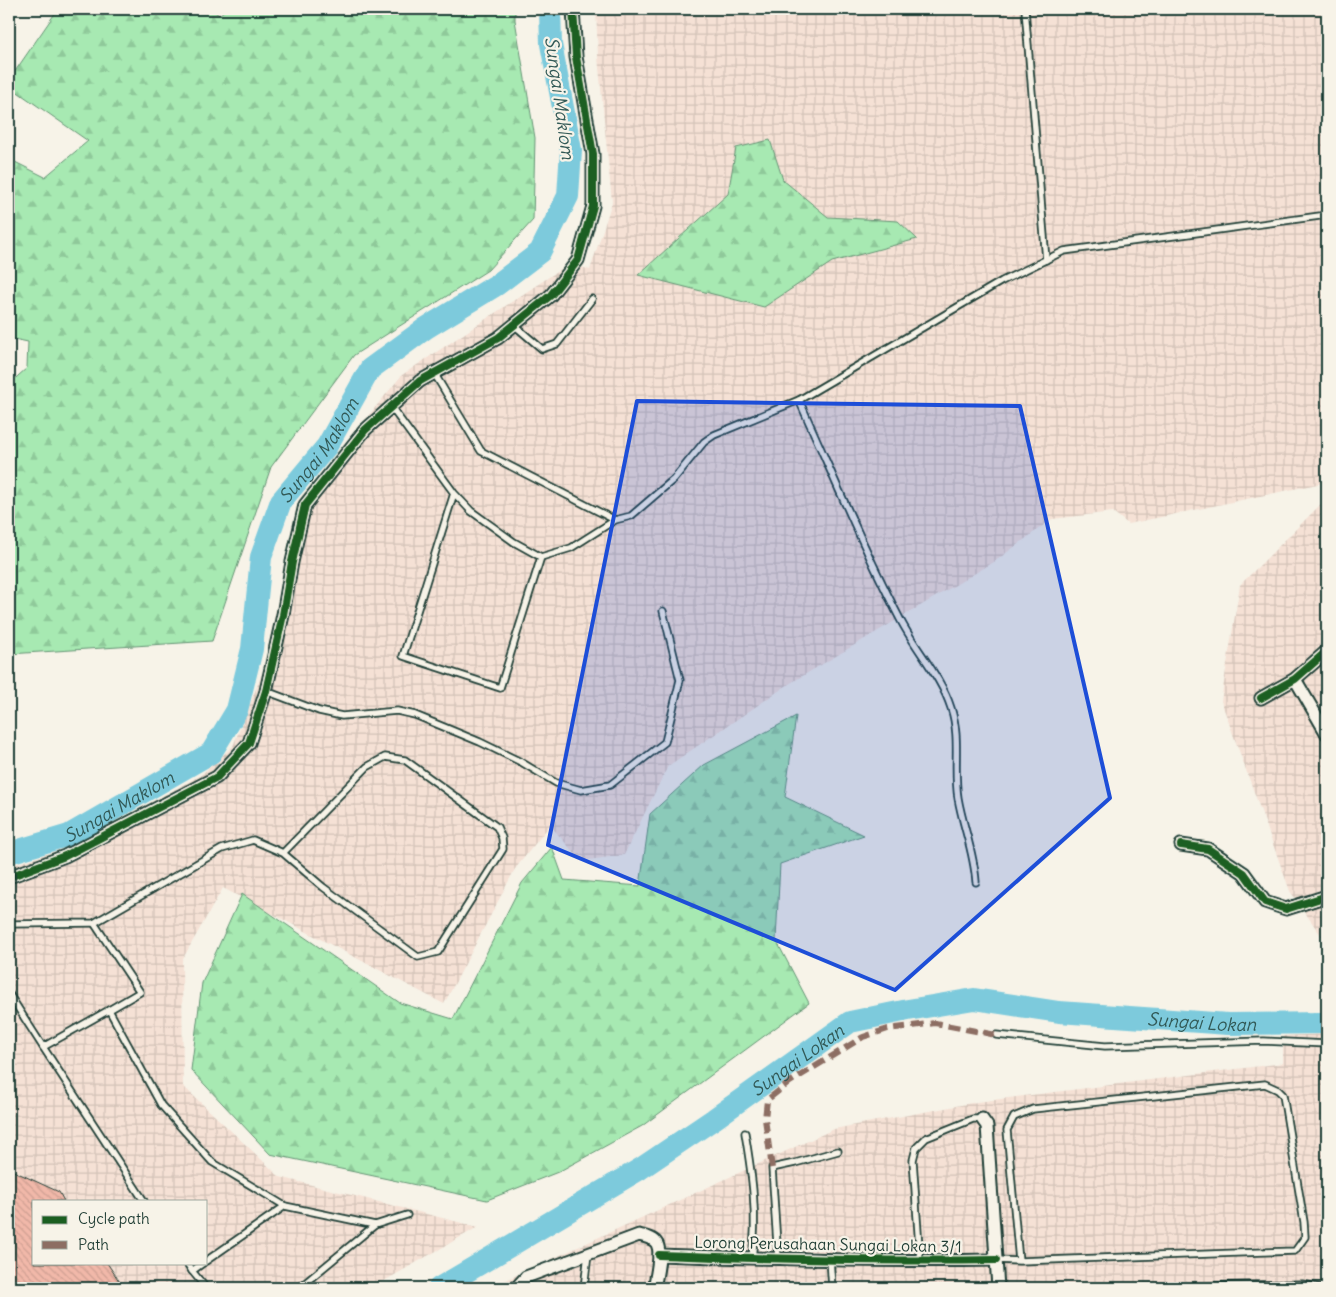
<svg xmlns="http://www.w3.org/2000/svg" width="1336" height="1297" viewBox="0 0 1336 1297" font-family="Delius,sans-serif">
	<defs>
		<pattern id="industrial-grid" width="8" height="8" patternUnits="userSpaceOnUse" patternTransform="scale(1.25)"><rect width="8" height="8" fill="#f5e1d5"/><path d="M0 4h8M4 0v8" fill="none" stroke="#d2c2b7"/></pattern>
		<pattern id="forest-firs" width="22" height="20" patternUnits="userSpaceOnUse" patternTransform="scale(1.25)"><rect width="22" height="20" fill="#a7e9b2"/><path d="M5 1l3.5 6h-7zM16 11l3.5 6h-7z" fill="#8fc99a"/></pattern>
		<pattern id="building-back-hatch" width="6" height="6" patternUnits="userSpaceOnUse" patternTransform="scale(1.25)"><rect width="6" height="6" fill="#f1b8a9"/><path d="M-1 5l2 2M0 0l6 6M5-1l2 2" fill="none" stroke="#ce9f92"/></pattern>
	</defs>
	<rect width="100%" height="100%" fill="#f7f3e8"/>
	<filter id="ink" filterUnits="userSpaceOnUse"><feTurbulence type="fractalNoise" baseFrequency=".02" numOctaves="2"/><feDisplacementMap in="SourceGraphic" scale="10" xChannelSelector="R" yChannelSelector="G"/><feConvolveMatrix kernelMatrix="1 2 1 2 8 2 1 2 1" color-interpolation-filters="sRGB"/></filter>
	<g filter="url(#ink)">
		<g fill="url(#industrial-grid)" fill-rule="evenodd">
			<path d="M 596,9 L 1327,9 L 1327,482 L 1128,524 L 1113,512 L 1052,519 L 994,562 L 789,684 L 668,766 L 624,855 L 581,861 L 550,825 L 515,869 L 444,1004 L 223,888 L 182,960 L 183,1086 L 280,1177 L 478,1227 L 372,1288 L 9,1288 L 9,866 L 69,847 L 201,775 L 233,746 L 264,669 L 298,501 L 402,375 L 570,263 L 590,270 L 612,202 L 598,57 ZM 34,1201 L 206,1201 L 206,1263 L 34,1263 Z"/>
			<polygon points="1327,498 1327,944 1290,891 1221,701 1240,585"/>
			<polygon points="1327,1034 1327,1288 489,1288 834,1129 977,1102 1283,1063 1283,1036"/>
		</g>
		<g fill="url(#forest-firs)" stroke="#639373">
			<polygon points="58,9 211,9 219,15 226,9 515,9 515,20 535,138 533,220 488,270 354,355 271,467 212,641 9,654 9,384 27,368 28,342 9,338 9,159 45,177 88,141 9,86 9,80"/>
			<polygon points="770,140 783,180 828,217 898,221 917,239 832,262 764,307 638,275 728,194 736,148"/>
			<polygon points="796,716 785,797 864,835 780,864 776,940 809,1003 642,1126 558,1172 487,1200 270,1154 191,1070 202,983 242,894 400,1003 453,1019 522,883 552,847 564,880 640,886 650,814 704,765"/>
		</g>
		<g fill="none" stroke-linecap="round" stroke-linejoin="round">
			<g stroke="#7dcadc" stroke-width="22">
				<path id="s1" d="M 9,853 L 69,835 L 211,753 L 237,710 L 252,649 L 261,557 L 281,501 L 327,446 L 370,369 L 426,328 L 498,284 L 540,252 L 568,196 L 571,150 L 551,44 L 550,9"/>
				<path id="s2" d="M 439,1288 L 640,1169 L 714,1119 L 850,1022 L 908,1010 L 974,999 L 1059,1012 L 1228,1024 L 1327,1023"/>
			</g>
		</g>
		<polygon fill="url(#building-back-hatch)" stroke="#1f3d34" points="9,1169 59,1192 64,1201 34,1201 34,1263 107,1263 124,1288 9,1288"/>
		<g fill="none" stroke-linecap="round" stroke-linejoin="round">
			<defs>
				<g id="lane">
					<polyline points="1025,9 1046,260"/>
					<polyline points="514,325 542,349 557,344 592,299"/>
					<polyline points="434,373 481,451 615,520 631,516 674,479 704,442 714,435 799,400 1002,281 1064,251 1327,215"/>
					<path d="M 799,400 C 832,473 863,548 900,619 C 915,649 941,676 951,708 C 961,738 953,767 958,798 C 963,827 974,852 976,882"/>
					<polyline points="391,407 454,493 471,511 514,542 541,557 500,688 403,656 454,493"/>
					<polyline points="541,557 571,548 615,520"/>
					<polyline points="266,691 319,711 342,716 397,711 415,715 480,742 521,762 556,783 581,790 610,785 665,742 680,680 663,611"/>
					<polyline points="94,923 140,992 109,1010"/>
					<polyline points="9,924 94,923 222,849 253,840 283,853 323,887 418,957 438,952 503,849 502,838 497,827 405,760 385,757 367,767 283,853"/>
					<polyline points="9,994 43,1047 109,1010 161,1105 212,1162 285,1206 375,1225 407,1215"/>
					<polyline points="996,1035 1105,1046 1264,1041 1327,1044"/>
					<polyline points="43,1047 144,1201"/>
					<path d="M 745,1133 C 752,1175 758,1216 752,1258"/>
					<polyline points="778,1259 772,1168 795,1163 838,1151"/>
					<polyline points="830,1259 832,1288"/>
					<polyline points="996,1260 1019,1261 1295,1251 1305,1237 1304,1222 1283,1095 1278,1090 1265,1084 1033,1109 1014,1117 1007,1130 1019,1261"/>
					<polyline points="206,1261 285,1206"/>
					<polyline points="920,1261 913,1160 916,1148 926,1138 973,1119 982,1119"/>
					<polyline points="187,1263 192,1271"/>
					<polyline points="203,1263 192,1271 206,1288"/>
					<polyline points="299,1288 375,1225"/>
					<polyline points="584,1288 588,1254"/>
					<polyline points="1117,1288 1302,1284 1323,1288"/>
				</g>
				<g id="street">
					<polyline points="1295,679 1327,734"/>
					<polyline points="1261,698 1295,679 1327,651"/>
					<polyline points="1181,845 1208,849 1244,873 1265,902 1286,909 1327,896"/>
					<polyline points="9,877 65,856 217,777 249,743 266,691 283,615 292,562 305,505 365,430 420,381 498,338 551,295 578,260 593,206 593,154 576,57 573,9"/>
					<polyline points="982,1119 987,1126 998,1288"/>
					<path d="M 659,1255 C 771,1259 884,1262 996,1260"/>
					<path d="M 516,1288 L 526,1277 L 639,1235 C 646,1237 654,1238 657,1244 C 662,1253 656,1278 654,1288"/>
				</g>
			</defs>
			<use href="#lane" stroke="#1f3d34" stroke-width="9"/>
			<use href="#street" stroke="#1f3d34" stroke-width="15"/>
			<use href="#lane" stroke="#f7f3e8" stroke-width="5.5"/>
			<use href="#street" stroke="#f7f3e8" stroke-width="11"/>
			<polyline stroke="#8d6e63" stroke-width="6" stroke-dasharray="12 6" stroke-linecap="butt" points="772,1168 765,1119 767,1100 790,1082 863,1037 888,1029 935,1023 996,1035"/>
			<defs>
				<g id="cycleway">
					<polyline points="1261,698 1295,679 1327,651"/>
					<polyline points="1181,845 1208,849 1244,873 1265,902 1286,909 1327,896"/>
					<polyline points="9,877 65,856 217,777 249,743 266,691 283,615 292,562 305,505 365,430 420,381 498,338 551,295 578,260 593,206 593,154 576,57 573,9"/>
					<path d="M 659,1255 C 771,1259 884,1262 996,1260"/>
				</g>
			</defs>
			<use href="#cycleway" stroke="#f7f3e8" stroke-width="11"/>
			<use href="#cycleway" stroke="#1b5e20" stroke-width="8"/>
		</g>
	</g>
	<path fill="#1d4ed8" fill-opacity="0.2" stroke="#1d4ed8" stroke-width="4" stroke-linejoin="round" d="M 637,401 L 1020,406 L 1110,798 L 895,990 L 548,845 Z"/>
	<g text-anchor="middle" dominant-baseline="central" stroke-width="4.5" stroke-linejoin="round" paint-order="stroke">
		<g font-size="16" fill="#1f3d34" stroke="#f7f3e8">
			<text transform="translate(828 1244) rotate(1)">Lorong Perusahaan Sungai Lokan 3/1</text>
		</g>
		<g font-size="18" font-style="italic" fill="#325956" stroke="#f7f3e8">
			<text transform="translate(560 98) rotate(82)">Sungai Maklom</text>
			<text stroke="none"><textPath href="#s1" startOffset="555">Sungai Maklom</textPath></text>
			<text stroke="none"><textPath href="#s1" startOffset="120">Sungai Maklom</textPath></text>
			<text stroke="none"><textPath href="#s2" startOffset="845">Sungai Lokan</textPath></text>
			<text stroke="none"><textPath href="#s2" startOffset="425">Sungai Lokan</textPath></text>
		</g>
	</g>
	<rect width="1336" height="1297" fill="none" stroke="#f7f3e8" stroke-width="30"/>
	<rect x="15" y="15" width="1306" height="1267" fill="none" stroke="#1f3d34" stroke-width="2" filter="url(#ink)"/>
	<rect x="32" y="1200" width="175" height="65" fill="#f7f3e8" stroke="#a1aaa0"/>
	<rect x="42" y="1216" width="25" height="8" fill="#1b5e20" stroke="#a1aaa0"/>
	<text x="78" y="1224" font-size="15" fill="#1f3d34">Cycle path</text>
	<rect x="42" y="1241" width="25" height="8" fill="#8d6e63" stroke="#a1aaa0"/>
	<text x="78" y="1250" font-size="15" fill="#1f3d34">Path</text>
</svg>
